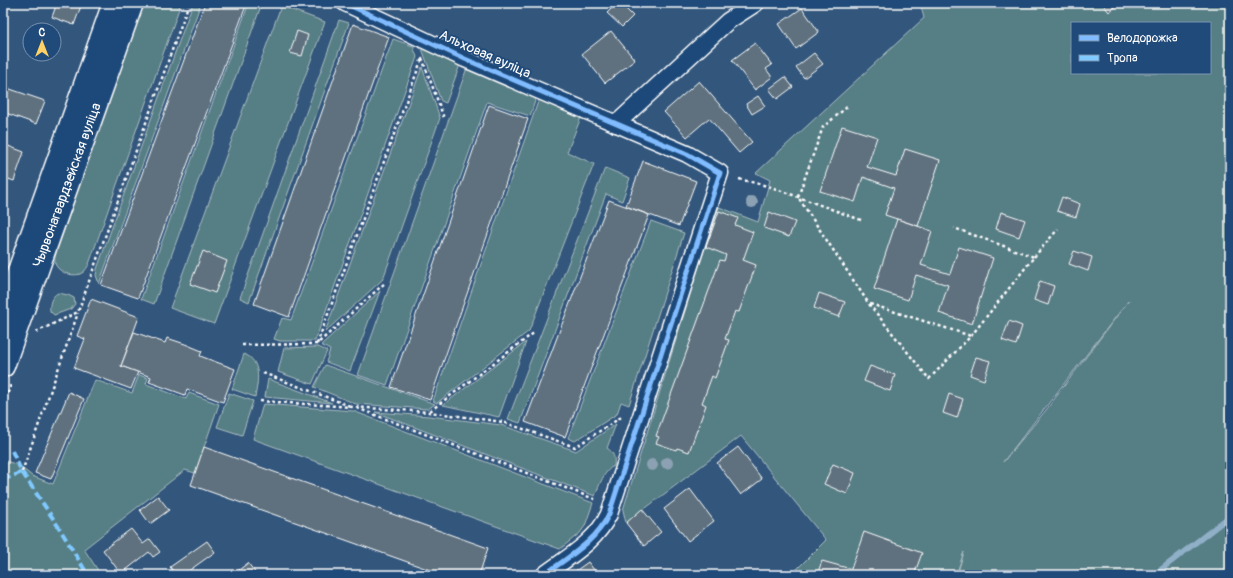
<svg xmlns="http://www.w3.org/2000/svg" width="1233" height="578" viewBox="0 0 1233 578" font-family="Pangolin,sans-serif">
	<rect width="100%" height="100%" fill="#32567c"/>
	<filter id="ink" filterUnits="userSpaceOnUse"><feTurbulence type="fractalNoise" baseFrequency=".025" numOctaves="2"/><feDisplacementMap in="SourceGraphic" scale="8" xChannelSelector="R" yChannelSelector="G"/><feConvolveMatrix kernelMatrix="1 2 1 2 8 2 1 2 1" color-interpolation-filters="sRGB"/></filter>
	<g filter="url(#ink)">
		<g fill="#577e85" stroke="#abbec2" fill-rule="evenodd">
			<path d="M 144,3 L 181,3 L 89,264 C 87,268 85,272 80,274 C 72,277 57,272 55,263 C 54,259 56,254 57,250 Z"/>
			<polygon points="193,3 201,3 99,284 96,275 97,269"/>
			<polygon points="249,3 262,3 154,304 141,299"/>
			<path d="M 920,3 L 1230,3 L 1230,575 L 957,575 L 964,552 L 956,575 L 791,575 L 826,540 L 741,436 L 626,523 L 623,510 L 704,250 L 719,207 L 758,222 L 770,180 L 756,173 L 924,18 ZM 1072,23 L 1210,23 L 1210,73 L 1072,73 ZM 1129,300 L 1046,410 L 1003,462 Z"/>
			<polygon points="281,6 325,22 214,324 170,308"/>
			<polygon points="339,20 349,23 249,302 240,298"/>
			<polygon points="393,39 413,46 417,57 315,341 280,341 274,339 282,318 291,320"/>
			<polygon points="421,46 461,62 446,103 441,101"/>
			<polygon points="468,65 537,95 530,116 487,102 387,385 358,375"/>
			<polygon points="422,67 440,118 383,279 325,332"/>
			<polygon points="540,96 582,115 567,152 594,164 529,331 437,403 433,401"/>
			<polygon points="605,168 630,178 622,201 606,194 520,423 508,419"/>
			<polygon points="651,221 684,233 629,405 621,402 617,414 575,441 568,438"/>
			<polygon points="380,291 350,371 326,362 330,350 321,345"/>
			<path d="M 58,293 L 68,295 L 74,298 L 75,304 L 71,309 L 54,315 L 50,311 C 49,305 51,296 58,293 Z"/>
			<polygon points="526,342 499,417 443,405"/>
			<polygon points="318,347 327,351 312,384 278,372 284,348"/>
			<path d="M 244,354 C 262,361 258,382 255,397 L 232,389 Z"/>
			<polygon points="325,365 435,404 428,409 356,404 314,387"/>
			<polygon points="139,375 148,378 146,384 186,399 189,393 219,404 195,473 185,470 84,549 101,575 7,575 3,569 3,460 18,465 32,476 53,484 95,380 132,393"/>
			<polygon points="268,379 332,403 265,397"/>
			<polygon points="229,393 253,401 242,435 217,427"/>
			<polygon points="263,404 353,411 593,503 585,526 580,533 560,549 253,439"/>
			<path d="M 375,412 L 429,416 L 501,425 L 576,451 L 616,424 L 607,448 C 614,453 615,457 614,466 C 604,470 599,486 595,496 Z"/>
		</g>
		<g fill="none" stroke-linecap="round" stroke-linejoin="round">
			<polyline stroke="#90b0c8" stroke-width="5.5" points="1154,575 1230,516"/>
		</g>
		<g fill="#5e717f" stroke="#fff">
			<polygon points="57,3 82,3 74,25 52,17"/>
			<polygon points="205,3 247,3 138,298 101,285"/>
			<polygon points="617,3 620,3 633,16 622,27 607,13"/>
			<polygon points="1102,3 1118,3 1119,4 1109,12"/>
			<polygon points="802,8 819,32 796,49 779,24"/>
			<polygon points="353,24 389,37 289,317 254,304"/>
			<polygon points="297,31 308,35 302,56 290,53"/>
			<polygon points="611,31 635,60 605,83 582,54"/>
			<polygon points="755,43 772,65 766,69 772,77 755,90 732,60"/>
			<polygon points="814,53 823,64 804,78 796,67"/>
			<polygon points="785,77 793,87 777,99 769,89"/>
			<polygon points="699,81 752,142 739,153 709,118 687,137 664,112"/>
			<polygon points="7,88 45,101 36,124 3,112 3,99"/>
			<polygon points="758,96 765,106 752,114 746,104"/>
			<polygon points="489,105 528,119 430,400 391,387"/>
			<polygon points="842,126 877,137 867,167 896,176 905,149 940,160 918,226 885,215 894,188 863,177 855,202 820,191"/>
			<polygon points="3,144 24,152 14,181 3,177"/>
			<polygon points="643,161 696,181 679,226 626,206"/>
			<polygon points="1062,197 1080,204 1076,217 1057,211"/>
			<polygon points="609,200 649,215 565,437 525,422"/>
			<polygon points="719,211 738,218 735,225 753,232 743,260 756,265 739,312 735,311 725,339 729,340 715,378 712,376 702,403 706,405 689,452 677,448 676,450 656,443 659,437 656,436 720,260 724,261 726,255 706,247"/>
			<polygon points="769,212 795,222 789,237 764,228"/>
			<polygon points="1001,212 1025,220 1019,237 996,229"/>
			<polygon points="897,219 932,231 921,265 950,274 959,247 993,258 972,324 939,313 948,285 916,275 908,300 874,289"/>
			<polygon points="203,251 227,261 215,293 190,284"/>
			<polygon points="1074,251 1092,257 1088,271 1069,264"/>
			<polygon points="1040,281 1054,286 1048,305 1034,300"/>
			<polygon points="819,293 845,302 839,317 814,308"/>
			<polygon points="91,299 139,317 121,366 138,372 131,389 74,368 85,339 77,336"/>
			<polygon points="1009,321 1022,326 1016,345 1002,340"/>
			<polygon points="134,332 165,343 167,338 185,344 202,351 200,356 235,369 223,402 187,389 185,395 149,382 151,377 121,366"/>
			<polygon points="976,357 990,361 984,380 970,375"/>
			<polygon points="870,366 895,375 890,391 864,381"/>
			<polygon points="69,392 84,399 51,479 35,473"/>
			<polygon points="949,394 963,399 957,418 943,413"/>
			<polygon points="204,447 488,548 479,575 444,575 191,485"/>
			<polygon points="738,447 762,479 741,495 717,463"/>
			<polygon points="833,464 855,473 847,494 824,484"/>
			<polygon points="690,489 714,521 688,541 664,509"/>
			<polygon points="158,496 169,510 150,524 140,510"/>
			<polygon points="642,509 661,532 644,546 626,523"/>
			<polygon points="131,529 143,544 150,539 160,552 153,557 149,552 121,574 103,550"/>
			<polygon points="864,532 922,553 914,575 817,575 822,561 851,569"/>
			<polygon points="207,541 215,552 183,575 176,575 170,567"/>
			<polygon points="588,562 598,575 570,575"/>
			<polygon points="248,563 257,575 236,575 235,573"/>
		</g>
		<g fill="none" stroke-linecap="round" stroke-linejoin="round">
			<defs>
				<g id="street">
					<path d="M 345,3 L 465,59 L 687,154 L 720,173 L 609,514 C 596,542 568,557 544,575"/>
					<polyline points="616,124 728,21 756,3"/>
				</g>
				<g id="secondary">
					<polyline points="3,316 114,3"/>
					<polyline points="3,366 132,3"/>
				</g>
			</defs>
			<use href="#street" stroke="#fff" stroke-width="19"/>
			<use href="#secondary" stroke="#fff" stroke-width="25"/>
			<g stroke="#fff" stroke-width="2.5" stroke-dasharray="3 3" stroke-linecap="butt">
				<polyline points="422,58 444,118"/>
				<polyline points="847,107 823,127 798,197 869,304 929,379 971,336 1034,257 954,228"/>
				<polyline points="739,179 771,187 861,220"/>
				<polyline points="1034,257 1058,229"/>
				<polyline points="870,304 971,336"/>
				<polyline points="36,332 78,312 189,3"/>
				<polyline points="317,344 422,58"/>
				<polyline points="242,345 317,344 386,282"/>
				<polyline points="263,373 350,406"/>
				<polyline points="260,401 429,412 503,422 575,447 623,416"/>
				<polyline points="4,405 11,384"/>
				<polyline points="357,408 597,500"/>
				<polyline points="430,411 535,332"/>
				<polyline points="22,472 78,313"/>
			</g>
			<use href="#street" stroke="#1f4a7a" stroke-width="16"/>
			<use href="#secondary" stroke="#1f4a7a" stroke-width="22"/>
			<g stroke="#80caff" stroke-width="4" stroke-dasharray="8 4" stroke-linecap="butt">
				<polyline points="912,3 913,7"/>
				<polyline points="12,451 22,472 58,526 88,575"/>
				<polyline points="3,480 22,472"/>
			</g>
			<defs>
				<path id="cycleway" d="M 345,3 L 465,59 L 687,154 L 720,173 L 609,514 C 596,542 568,557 544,575"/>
			</defs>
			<use href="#cycleway" stroke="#1f4a7a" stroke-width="8"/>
			<use href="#cycleway" stroke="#80bcff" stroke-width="5"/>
		</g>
		<g fill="#8ca1b3">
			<circle cx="752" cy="202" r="6"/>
			<circle cx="667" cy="463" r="6"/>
			<circle cx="652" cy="465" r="6"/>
		</g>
	</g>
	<g text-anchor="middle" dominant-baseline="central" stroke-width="3.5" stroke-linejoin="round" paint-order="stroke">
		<g font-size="14" fill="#fff" stroke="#1f4a7a">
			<text transform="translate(485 54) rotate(24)">Альховая вуліца</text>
			<text transform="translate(67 185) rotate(-70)">Чырвонагвардзейская вуліца</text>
		</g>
	</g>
	<rect width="1233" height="578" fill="none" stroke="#1f4a7a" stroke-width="16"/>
	<rect x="8" y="8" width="1217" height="562" fill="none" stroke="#fff" stroke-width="1.5" filter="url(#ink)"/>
	<rect x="1071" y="22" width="140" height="52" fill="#1f4a7a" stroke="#7992af"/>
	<rect x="1079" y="35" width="20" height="6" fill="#80bcff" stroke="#7992af"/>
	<text x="1107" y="42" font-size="12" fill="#ffffff">Велодорожка</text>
	<rect x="1079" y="55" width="20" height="6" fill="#80caff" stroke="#7992af"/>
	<text x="1107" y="62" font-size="12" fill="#ffffff">Тропа</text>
	<g transform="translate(42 42)"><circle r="19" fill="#1f4a7a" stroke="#7992af"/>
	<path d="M0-3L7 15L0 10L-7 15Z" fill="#ffd166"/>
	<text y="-6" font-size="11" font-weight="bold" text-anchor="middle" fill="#ffffff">С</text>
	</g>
</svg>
